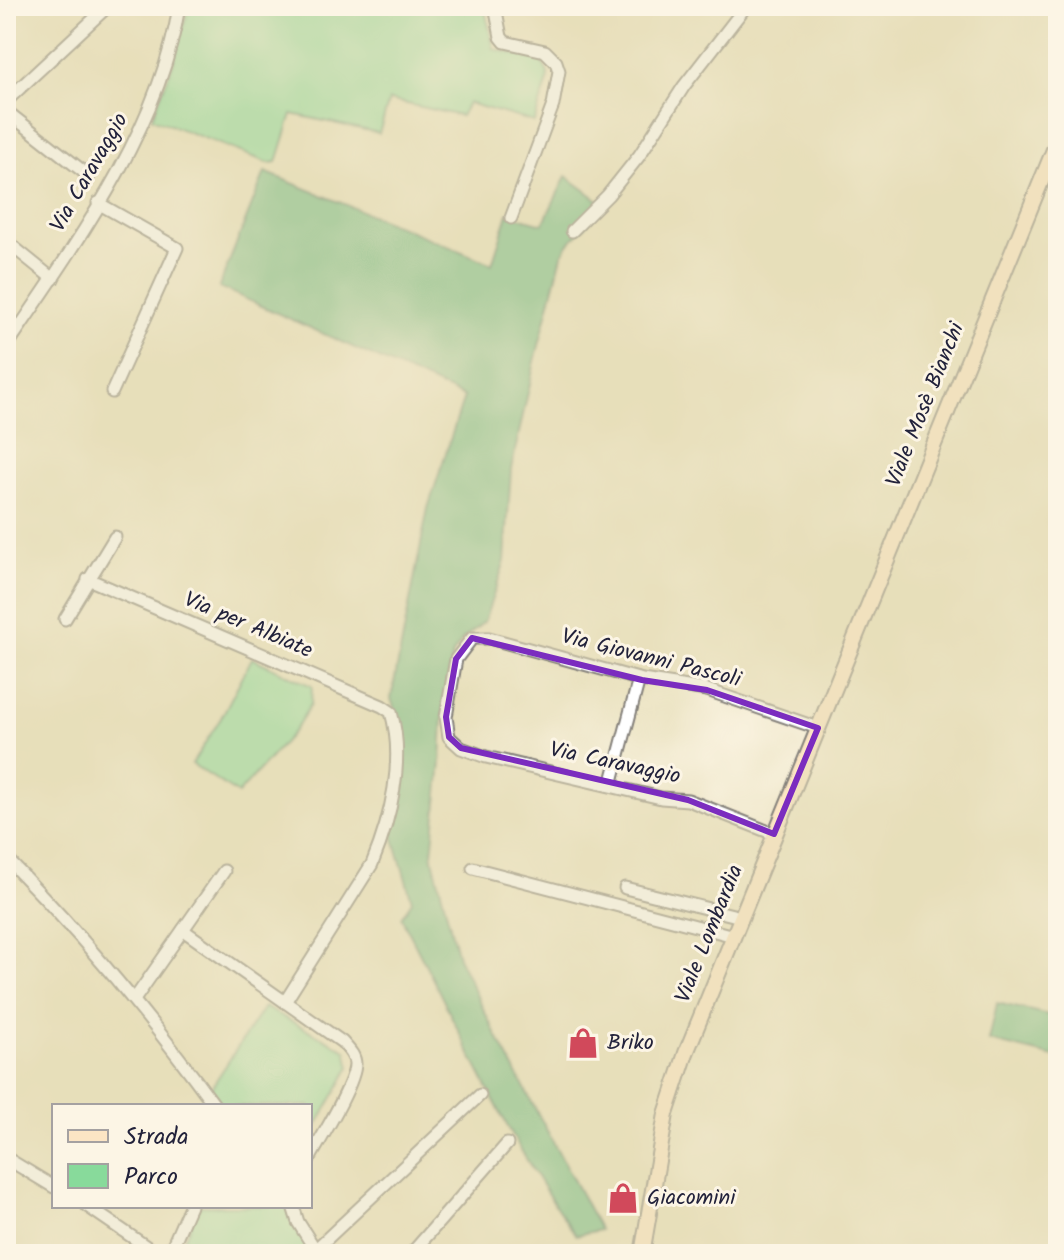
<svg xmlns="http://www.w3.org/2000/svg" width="1064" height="1260" viewBox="0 0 1064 1260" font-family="Kalam,sans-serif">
	<rect width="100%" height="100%" fill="#fcf5e5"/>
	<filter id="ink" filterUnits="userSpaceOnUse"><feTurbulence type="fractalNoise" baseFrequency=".0125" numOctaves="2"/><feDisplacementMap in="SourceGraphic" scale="16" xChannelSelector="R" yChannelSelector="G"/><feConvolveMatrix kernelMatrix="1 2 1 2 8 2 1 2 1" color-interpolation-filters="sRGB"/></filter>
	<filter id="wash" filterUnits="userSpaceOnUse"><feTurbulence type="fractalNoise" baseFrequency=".006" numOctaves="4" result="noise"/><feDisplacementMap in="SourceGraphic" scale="32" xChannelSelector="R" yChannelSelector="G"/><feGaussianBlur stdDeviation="1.8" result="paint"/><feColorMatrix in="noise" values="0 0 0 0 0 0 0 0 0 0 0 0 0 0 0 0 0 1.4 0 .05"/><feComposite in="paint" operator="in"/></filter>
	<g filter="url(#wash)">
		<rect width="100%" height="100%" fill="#e7dfba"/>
		<g fill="#88da9b" stroke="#557e6b" stroke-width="2">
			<polygon points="189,6 484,6 494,49 541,60 548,73 547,84 534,122 468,103 461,116 389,100 379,133 292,114 277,162 269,163 152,118 174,61"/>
			<polygon points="252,658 312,686 311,704 294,731 238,794 192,764 221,718"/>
			<polygon points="264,1007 346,1050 350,1067 310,1138 310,1106 222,1106 211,1088"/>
			<polygon points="199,1206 288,1206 289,1216 312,1254 177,1254"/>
		</g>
		<g fill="#6eba83" stroke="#486e5f" stroke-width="2">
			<path d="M 265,172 L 492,264 L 508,214 L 543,224 L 566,176 L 605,205 L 568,244 L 562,255 L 535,361 L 511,469 L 505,561 L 484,622 L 463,639 L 453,654 L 444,695 L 441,763 L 432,855 L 458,957 L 495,1033 L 600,1230 L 576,1235 C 504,1137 458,1024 401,917 L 412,901 L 392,832 L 400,779 L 396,713 L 391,699 L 428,508 L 464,397 L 219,287 Z"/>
			<polygon points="997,1003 1058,1017 1058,1058 989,1041"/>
		</g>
	</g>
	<g filter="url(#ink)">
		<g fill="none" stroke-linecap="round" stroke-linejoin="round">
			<defs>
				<g id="minor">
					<polyline points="495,6 501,37 505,42 545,51 556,62 559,71 553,105 511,218"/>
					<polyline points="6,101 108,6"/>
					<polyline points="6,111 89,176"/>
					<polyline points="98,203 177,248 112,392"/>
					<polyline points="572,231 608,195 639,156 684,86 746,6"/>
					<polyline points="6,241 53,279"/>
					<path d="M 6,347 C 74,247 161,127 179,6"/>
					<path d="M 88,579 L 382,706 L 391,712 C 405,760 391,818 372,864 L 285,1002"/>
					<polyline points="65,619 115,537"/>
					<polyline points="611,785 639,679"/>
					<polyline points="774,834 688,800 661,798 486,757 461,748 449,737 446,717 456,659 472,638 489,638 642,680 707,690 818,728"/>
					<path d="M 6,858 C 82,935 151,1018 215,1106"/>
					<polyline points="473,868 734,936"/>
					<polyline points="625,888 741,917"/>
					<path d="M 183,930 L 342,1042 C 348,1049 355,1055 355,1064 C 355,1084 321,1138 310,1158"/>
					<polyline points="134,1000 224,871"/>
					<polyline points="6,1158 54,1187"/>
					<polyline points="87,1206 157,1254"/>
					<polyline points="293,1206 298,1222 318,1254"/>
					<polyline points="315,1250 480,1095"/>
					<polyline points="169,1254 190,1206"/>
					<polyline points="411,1254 507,1144"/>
				</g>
				<polyline id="secondary" points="642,1254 666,1114 686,1053 1058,140"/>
			</defs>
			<use href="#minor" stroke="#84807a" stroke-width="15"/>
			<use href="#secondary" stroke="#84807a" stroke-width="18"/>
			<use href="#minor" stroke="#fff" stroke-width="11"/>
			<use href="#secondary" stroke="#fce5c4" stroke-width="14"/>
		</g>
	</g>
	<path d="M0 0H1064V1260H0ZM 472,638 L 642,680 L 707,690 L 818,728 L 774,834 L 688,800 L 461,748 L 449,737 L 446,717 L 456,659 Z" fill="#e7dfba" fill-opacity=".55" fill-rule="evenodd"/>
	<path fill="none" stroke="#7b2cbf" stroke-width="6" stroke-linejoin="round" d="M 472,638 L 642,680 L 707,690 L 818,728 L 774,834 L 688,800 L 461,748 L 449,737 L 446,717 L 456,659 Z"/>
	<defs>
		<symbol id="shop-bare" viewBox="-9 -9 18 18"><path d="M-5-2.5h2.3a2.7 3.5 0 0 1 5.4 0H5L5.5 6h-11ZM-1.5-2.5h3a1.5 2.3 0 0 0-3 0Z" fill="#d1495b" stroke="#fcf5e5" stroke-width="2.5" paint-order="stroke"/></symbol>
	</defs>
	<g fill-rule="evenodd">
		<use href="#shop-bare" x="561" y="1021" width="44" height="44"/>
		<use href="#shop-bare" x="601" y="1176" width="44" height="44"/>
	</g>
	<g text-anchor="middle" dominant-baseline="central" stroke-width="6" stroke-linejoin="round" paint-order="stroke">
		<g font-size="22" fill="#22223b" stroke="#fcf5e5">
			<text transform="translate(90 173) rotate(-60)">Via Caravaggio</text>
			<text transform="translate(926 405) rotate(-68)">Viale Mosè Bianchi</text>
			<text transform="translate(248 626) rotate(23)">Via per Albiate</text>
			<text transform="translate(651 659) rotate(14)">Via Giovanni Pascoli</text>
			<text transform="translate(615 764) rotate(12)">Via Caravaggio</text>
			<text transform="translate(710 934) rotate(-68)">Viale Lombardia</text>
		</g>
		<g font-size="22" fill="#22223b" stroke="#fcf5e5" text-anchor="start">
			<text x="607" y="1043">Briko</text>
			<text x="647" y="1198">Giacomini</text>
		</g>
	</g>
	<rect width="1064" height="1260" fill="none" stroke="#fcf5e5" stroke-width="32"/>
	<rect x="52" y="1104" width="260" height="104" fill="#fcf5e5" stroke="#a5a1a1" stroke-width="2"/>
	<rect x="68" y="1130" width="40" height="12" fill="#fce5c4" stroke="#a5a1a1" stroke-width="2"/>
	<text x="124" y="1144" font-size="24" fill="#22223b">Strada</text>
	<rect x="68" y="1164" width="40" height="24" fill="#88da9b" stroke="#a5a1a1" stroke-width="2"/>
	<text x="124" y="1184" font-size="24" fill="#22223b">Parco</text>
</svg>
